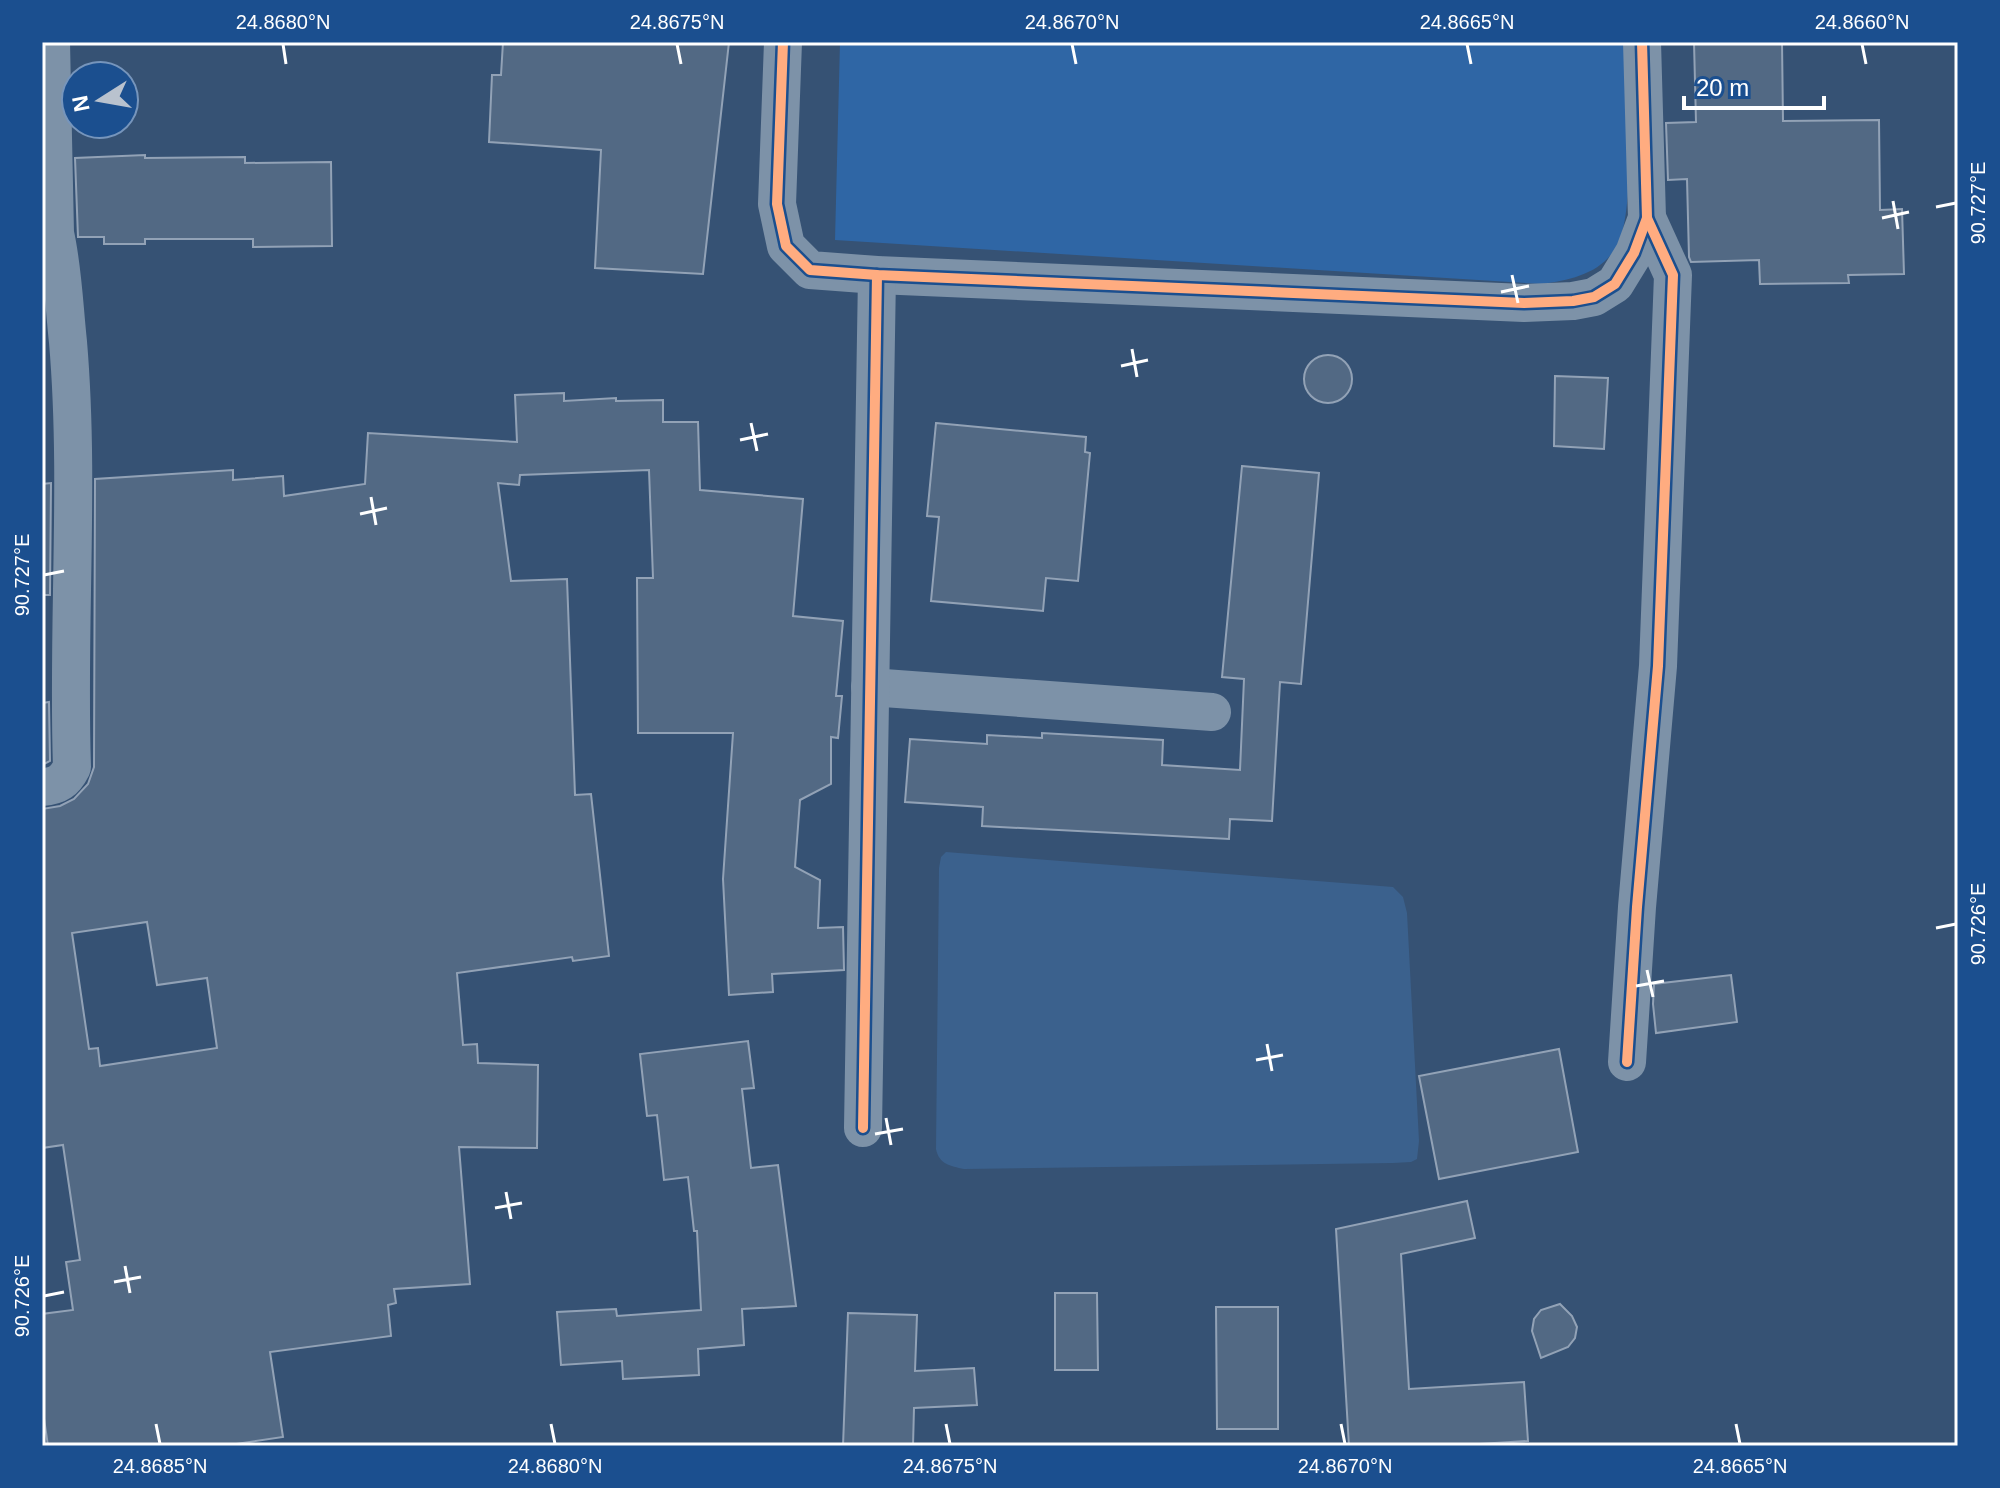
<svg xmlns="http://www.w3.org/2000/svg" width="2000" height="1488" viewBox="0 0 2000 1488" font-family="Arial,sans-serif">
	<rect width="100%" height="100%" fill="#365274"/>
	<path fill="#2f66a5" d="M 840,42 L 1628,42 C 1628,86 1636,213 1617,246 C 1601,274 1570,280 1542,284 L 835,240 Z"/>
	<path fill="#3b618d" d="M 946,852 L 1393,887 L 1403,897 L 1407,913 L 1419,1141 L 1417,1159 L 1411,1162 L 1393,1163 L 964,1169 C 950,1166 939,1164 936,1149 L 939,868 L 941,857 Z"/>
	<g fill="#526984" stroke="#92a2b6" stroke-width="2" fill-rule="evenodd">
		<polygon points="503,42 729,42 703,274 595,268 601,150 489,142 492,75 501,75"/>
		<polygon points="1694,42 1782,42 1783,121 1879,120 1880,210 1902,209 1904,274 1848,275 1849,283 1760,284 1759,260 1691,262 1689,257 1687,179 1668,180 1666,123 1696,122"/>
		<polygon points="145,155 145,158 245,157 245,163 331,162 332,246 253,247 253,239 145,239 145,244 104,244 104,237 78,237 75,158"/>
		<circle cx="1328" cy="379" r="24"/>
		<polygon points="1555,376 1608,378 1604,449 1554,446"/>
		<path d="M 564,393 L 564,401 L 616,398 L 616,401 L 663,400 L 663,422 L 698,422 L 700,490 L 803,499 L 793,616 L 843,621 L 836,696 L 842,696 L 838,738 L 831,737 L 831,784 L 800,800 L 795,867 L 820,880 L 818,928 L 843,927 L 844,970 L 772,974 L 773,992 L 729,995 L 723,879 L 733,733 L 638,733 L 637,578 L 653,578 L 649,470 L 520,475 L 519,485 L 498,483 L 511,581 L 567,579 L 575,795 L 591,794 L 609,956 L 573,961 L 572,957 L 457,973 L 463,1045 L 477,1044 L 478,1063 L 538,1065 L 537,1148 L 459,1147 L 470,1284 L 394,1289 L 396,1303 L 388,1305 L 391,1336 L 270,1352 L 283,1437 L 223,1446 L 48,1446 L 42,1405 L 42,1314 L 73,1310 L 66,1262 L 80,1260 L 63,1145 L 42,1148 L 42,809 L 60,806 L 74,799 L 88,784 L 94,767 L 95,479 L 233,470 L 233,480 L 283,476 L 284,496 L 365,484 L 368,433 L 517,442 L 515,395 ZM 147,922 L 157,985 L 207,978 L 217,1048 L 100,1066 L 98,1048 L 89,1049 L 72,933 Z"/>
		<polygon points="936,423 1086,437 1085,452 1090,453 1078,581 1046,578 1043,611 931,601 939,517 927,516"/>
		<polygon points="1242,466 1319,473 1301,684 1280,682 1272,821 1230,819 1229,839 982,826 983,807 905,802 910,739 987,744 987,735 1042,738 1042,733 1163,740 1162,765 1240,770 1244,679 1222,677"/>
		<polygon points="51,483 50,595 42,595 42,484"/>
		<polygon points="49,702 50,761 42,765 42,703"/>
		<polygon points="1731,975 1737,1022 1656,1033 1653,1004 1654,984"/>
		<polygon points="748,1041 754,1088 742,1089 751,1168 778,1165 796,1306 742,1309 744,1345 698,1349 699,1375 623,1379 622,1361 561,1365 557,1312 616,1309 617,1316 701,1310 697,1231 694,1231 688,1177 664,1180 657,1115 647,1116 640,1054"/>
		<polygon points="1559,1049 1578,1152 1439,1179 1419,1076"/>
		<polygon points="1467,1201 1475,1238 1401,1254 1409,1389 1524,1382 1528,1441 1448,1446 1349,1446 1336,1229"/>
		<polygon points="1055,1293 1097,1293 1098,1370 1055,1370"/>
		<polygon points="1560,1304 1572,1316 1577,1327 1575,1338 1568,1347 1541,1358 1532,1331 1534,1319 1541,1310"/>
		<polygon points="1216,1307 1278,1307 1278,1429 1217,1429"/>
		<polygon points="848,1313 917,1315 915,1371 974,1368 977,1405 914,1408 913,1446 843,1446"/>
	</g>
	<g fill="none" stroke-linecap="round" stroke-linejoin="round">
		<g stroke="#7d92a8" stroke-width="38">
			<polyline points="783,42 777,204 786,246 810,270 877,275 1524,303 1573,301 1594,297 1615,284 1634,253 1647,218 1642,42"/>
			<polyline points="870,687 1212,712"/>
			<path d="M 42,787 C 58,786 65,781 72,767 C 67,625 80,483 68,342 C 64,305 63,269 55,233 L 51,42"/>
			<polyline points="1627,1062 1637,907 1658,666 1673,275 1647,218"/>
			<polyline points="863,1128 877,275"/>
		</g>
		<defs>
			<g id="cycleway">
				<polyline points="783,42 777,204 786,246 810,270 877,275 1524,303 1573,301 1594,297 1615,284 1634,253 1647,218 1642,42"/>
				<polyline points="1627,1062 1637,907 1658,666 1673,275 1647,218"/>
				<polyline points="863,1128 877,275"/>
			</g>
		</defs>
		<use href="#cycleway" stroke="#1b4f8f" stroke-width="15"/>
		<use href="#cycleway" stroke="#ffac80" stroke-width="10"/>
	</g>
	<path fill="none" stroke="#fff" stroke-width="3" d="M 283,44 L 286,64M 677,44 L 681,64M 1072,44 L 1076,64M 1467,44 L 1471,64M 1862,44 L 1866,64M 1893,201 L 1898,229M 1936,207 L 1956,203M 1882,218 L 1909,212M 1512,275 L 1518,303M 1501,292 L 1529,286M 1132,349 L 1137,377M 1121,366 L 1148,360M 751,423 L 757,451M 740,440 L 768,434M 371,497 L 376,525M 360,514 L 387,508M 44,575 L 64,571M 1936,928 L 1956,924M 1647,970 L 1653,997M 1636,986 L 1664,981M 1267,1044 L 1272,1071M 1256,1060 L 1283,1055M 886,1118 L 891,1145M 875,1134 L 903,1129M 506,1192 L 511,1219M 495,1208 L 522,1203M 125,1266 L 130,1293M 114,1282 L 141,1277M 44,1296 L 64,1292M 156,1424 L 160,1444M 551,1424 L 555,1444M 946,1424 L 950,1444M 1341,1424 L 1345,1444M 1736,1424 L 1740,1444"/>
	<rect width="2000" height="1488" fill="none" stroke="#1b4f8f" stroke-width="88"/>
	<g transform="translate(100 100) rotate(259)"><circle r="38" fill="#1b4f8f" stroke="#7695bc" stroke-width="2"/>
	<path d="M0-6L14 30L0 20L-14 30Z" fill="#b9c2ce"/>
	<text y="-12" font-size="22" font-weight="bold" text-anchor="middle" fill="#ffffff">N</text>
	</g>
	<path d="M1684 96v12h140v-12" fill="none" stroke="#ffffff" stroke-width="4"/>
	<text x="1696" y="96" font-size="24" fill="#ffffff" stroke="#1b4f8f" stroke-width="6" paint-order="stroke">20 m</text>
	<rect x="44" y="44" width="1912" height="1400" fill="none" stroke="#fff" stroke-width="3"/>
	<g font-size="20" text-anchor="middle" fill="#fff">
		<text x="283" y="29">24.8680°N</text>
		<text x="677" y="29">24.8675°N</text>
		<text x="1072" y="29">24.8670°N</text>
		<text x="1467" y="29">24.8665°N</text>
		<text x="1862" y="29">24.8660°N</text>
		<text transform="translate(1978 203) rotate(-90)" y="7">90.727°E</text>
		<text transform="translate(22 575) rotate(-90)" y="7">90.727°E</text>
		<text transform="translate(1978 924) rotate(-90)" y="7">90.726°E</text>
		<text transform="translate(22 1296) rotate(-90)" y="7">90.726°E</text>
		<text x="160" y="1473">24.8685°N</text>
		<text x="555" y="1473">24.8680°N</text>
		<text x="950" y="1473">24.8675°N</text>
		<text x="1345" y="1473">24.8670°N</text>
		<text x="1740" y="1473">24.8665°N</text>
	</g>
</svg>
